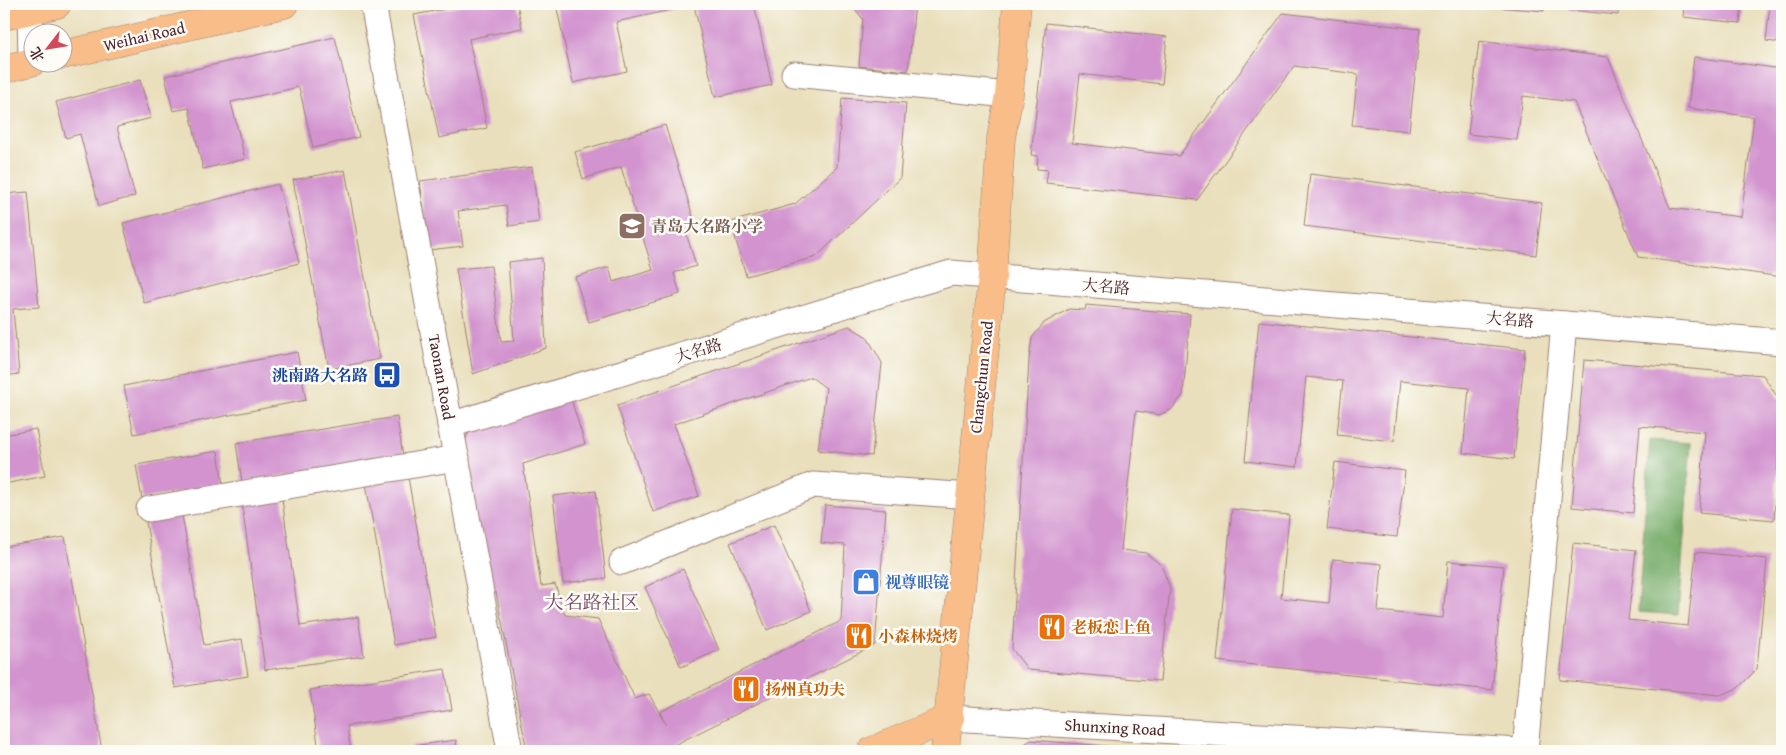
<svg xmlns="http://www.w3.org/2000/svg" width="1786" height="755" viewBox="0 0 1786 755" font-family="'Gentium Book Plus','Noto Serif SC',serif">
	<rect width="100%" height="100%" fill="#fdfcf7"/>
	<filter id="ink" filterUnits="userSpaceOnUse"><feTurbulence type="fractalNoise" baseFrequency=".02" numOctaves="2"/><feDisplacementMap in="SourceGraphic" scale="10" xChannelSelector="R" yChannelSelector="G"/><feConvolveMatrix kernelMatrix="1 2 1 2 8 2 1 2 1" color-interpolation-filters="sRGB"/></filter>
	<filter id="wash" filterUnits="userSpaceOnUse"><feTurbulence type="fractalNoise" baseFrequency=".0096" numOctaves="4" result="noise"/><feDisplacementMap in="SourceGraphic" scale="20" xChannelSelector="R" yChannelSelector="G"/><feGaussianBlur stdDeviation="1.12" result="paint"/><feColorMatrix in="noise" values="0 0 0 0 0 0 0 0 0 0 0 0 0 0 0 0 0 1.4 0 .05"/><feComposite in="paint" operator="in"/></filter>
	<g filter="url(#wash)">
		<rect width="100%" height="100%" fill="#e9dfbc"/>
		<polygon fill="#74ab68" stroke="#5f654a" points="1650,440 1691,443 1678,615 1638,612"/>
		<g id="blocks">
			<g fill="#d293cf">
				<polygon points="471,4 517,4 522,28 469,39 487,128 439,138 414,15"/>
				<polygon points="556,4 754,4 772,85 715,97 694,5 616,22 627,71 573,83"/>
				<polygon points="851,4 915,4 908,71 859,66 863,19"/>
				<polygon points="1485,4 1545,4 1544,11 1485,6"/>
				<polygon points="1570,4 1619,4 1618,15 1569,10"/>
				<polygon points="1684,4 1742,4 1740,23 1683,17"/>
				<polygon points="1770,4 1782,4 1782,43 1766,41"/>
				<polygon points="1283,13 1420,29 1409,131 1352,125 1358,74 1294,66 1197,200 1046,183 1048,170 1037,169 1038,156 1031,155 1046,23 1167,37 1162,84 1080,74 1072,143 1179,156"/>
				<polygon points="335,37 359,137 313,148 299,87 231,102 245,159 203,169 189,108 173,111 165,76"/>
				<polygon points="1479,41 1608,57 1670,208 1741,217 1754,117 1688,108 1694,57 1782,69 1782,277 1638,257 1574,102 1523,96 1517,140 1468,134"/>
				<polygon points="140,80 151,118 117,127 135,196 99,206 80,134 66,138 56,102"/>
				<polygon points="842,98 906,103 900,178 816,257 746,276 731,222 795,204 837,167"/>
				<polygon points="665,125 697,230 686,233 696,266 674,273 680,294 589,322 575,277 609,267 613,282 653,270 621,167 583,179 575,152"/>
				<polygon points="532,167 539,222 509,226 506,205 458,211 463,246 429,250 420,181"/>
				<polygon points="345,170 380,359 329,369 293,180"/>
				<polygon points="1310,174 1542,203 1536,255 1304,226"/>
				<polygon points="278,184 299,263 144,303 123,223"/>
				<polygon points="28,192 39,307 13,309 19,374 4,376 4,194"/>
				<polygon points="542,258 546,348 473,374 456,269 491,266 501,342 514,341 508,262"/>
				<polygon points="1086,305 1190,314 1183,395 1171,410 1159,415 1136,411 1121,550 1146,553 1161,565 1170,588 1160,681 1028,670 1012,649 1029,360 1032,338 1044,323 1069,309 1085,310"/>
				<polygon points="1259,321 1525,349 1514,459 1463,453 1469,388 1400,381 1394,441 1337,435 1343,381 1306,377 1297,467 1245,461"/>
				<polygon points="849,326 867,337 882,363 872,456 818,450 826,388 811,377 674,424 699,496 653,512 617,405"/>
				<polygon points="297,352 306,400 134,434 124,386"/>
				<polygon points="1584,360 1763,375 1782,404 1774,520 1699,513 1705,432 1640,426 1633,513 1572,507"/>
				<polygon points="570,396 585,444 523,464 541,586 555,584 565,615 598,619 635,699 649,694 666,725 660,712 841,621 845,545 821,543 825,505 886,510 875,645 662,751 527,751 496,592 487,593 462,449 471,426"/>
				<polygon points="397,417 403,456 242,482 236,443"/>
				<polygon points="36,429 45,476 4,484 4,435"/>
				<polygon points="218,451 223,485 142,499 136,465"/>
				<polygon points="1335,462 1405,471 1397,537 1327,529"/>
				<polygon points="408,477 436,637 394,645 366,484"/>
				<polygon points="596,491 606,578 563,583 553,496"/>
				<polygon points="282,499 300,626 358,617 364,656 265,670 242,505"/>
				<polygon points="1232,509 1289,515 1281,598 1329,603 1333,559 1382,564 1378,611 1443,618 1448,561 1504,566 1492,690 1217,661"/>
				<polygon points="182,515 204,645 242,639 248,676 175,688 146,522"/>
				<polygon points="774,525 811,611 767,630 730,543"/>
				<polygon points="65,537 102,751 4,751 4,547"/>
				<polygon points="1573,543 1636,550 1628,620 1688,626 1696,552 1767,559 1757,669 1738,688 1720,695 1560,680"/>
				<polygon points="683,569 719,650 681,667 645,587"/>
				<polygon points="445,669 452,710 347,726 351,751 319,751 310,690"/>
				<polygon points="456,740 457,751 412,751 412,746"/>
				<polygon points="1031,740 1158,750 1158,751 1014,751"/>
				<polygon points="1204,740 1308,751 1203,751"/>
			</g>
		</g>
	</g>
	<g filter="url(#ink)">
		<use href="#blocks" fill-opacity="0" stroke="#9a7f74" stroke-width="1"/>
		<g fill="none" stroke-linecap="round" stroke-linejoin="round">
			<defs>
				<g id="minor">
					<polyline points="30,4 31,62"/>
					<polyline points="373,4 510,751"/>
					<polyline points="794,74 1009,95"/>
					<polyline points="450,425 951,273 1782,342"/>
					<polyline points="149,509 457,458"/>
					<polyline points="622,562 813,485 971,496"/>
					<polyline points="950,718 1519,751"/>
					<polyline points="1525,751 1564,324"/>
				</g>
				<g id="major">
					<polyline points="4,16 57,4"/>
					<polyline points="62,55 284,4"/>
					<polyline points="4,69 32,62"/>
					<polyline points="872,751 950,718"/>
					<polyline points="945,751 992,277 1001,138 1009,95 1017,4"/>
				</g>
			</defs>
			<use href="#minor" stroke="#9a7f74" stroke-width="27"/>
			<use href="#major" stroke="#9a7f74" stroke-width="29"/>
			<use href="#minor" stroke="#fff" stroke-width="25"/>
			<use href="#major" stroke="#f8bd89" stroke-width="28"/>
		</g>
	</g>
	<defs>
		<symbol id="school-square" viewBox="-11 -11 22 22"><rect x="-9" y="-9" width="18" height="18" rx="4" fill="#8d6e63" stroke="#fdfcf7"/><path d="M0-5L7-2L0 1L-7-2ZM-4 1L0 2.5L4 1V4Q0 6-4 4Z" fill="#fff"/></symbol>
		<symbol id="bus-square" viewBox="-11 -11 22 22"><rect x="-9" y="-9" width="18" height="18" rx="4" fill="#1a4fb4" stroke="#fdfcf7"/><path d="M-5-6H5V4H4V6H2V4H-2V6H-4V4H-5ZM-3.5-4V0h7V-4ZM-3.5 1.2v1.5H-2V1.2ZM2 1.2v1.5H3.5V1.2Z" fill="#fff"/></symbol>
		<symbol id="shop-square" viewBox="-11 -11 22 22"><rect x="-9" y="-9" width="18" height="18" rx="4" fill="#3f7fe0" stroke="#fdfcf7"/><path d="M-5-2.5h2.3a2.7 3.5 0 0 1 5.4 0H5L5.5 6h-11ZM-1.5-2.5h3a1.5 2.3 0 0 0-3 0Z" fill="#fff"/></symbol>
		<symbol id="restaurant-square" viewBox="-11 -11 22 22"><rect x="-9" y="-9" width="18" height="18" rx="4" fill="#e8710a" stroke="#fdfcf7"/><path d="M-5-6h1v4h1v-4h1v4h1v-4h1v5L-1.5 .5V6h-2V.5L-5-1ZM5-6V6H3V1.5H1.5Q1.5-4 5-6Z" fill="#fff"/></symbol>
	</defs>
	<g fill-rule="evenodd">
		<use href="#school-square" x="616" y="210" width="32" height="32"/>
		<use href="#bus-square" x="371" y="359" width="32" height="32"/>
		<use href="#shop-square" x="850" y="566" width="32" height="32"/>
		<use href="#restaurant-square" x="1036" y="611" width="32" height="32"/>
		<use href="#restaurant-square" x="843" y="620" width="32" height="32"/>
		<use href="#restaurant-square" x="730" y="673" width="32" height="32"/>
	</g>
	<g text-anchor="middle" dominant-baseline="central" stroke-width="5" stroke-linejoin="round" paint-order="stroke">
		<g font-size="16" fill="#4a1f2b" stroke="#fdfcf7">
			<text transform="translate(144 36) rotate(-13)">Weihai Road</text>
			<text transform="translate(1106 286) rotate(5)">大名路</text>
			<text transform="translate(1510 319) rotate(5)">大名路</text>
			<text transform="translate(698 350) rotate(-17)">大名路</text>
			<text transform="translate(442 377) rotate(80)">Taonan Road</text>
			<text transform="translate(981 377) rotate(-84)">Changchun Road</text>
			<text transform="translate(1115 727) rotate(3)">Shunxing Road</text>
		</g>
		<g font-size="16" font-weight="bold" fill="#785e54" stroke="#fdfcf7" text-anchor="start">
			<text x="651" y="226">青岛大名路小学</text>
		</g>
		<g font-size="16" font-weight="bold" fill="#164399" stroke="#fdfcf7" text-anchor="end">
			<text x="368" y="375">洮南路大名路</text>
		</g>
		<g font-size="16" font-weight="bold" fill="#366cbe" stroke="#fdfcf7" text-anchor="start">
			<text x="885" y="582">视尊眼镜</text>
		</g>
		<g font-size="16" font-weight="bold" fill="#c56008" stroke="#fdfcf7" text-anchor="start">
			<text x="1071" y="627">老板恋上鱼</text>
			<text x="878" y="636">小森林烧烤</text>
			<text x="765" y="689">扬州真功夫</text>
		</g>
		<g font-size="19" fill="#7a4864" stroke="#fdfcf7">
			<text x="592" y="602">大名路社区</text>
		</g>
	</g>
	<rect width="1786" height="755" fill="none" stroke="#fdfcf7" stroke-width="20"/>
	<g transform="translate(48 48) rotate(239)"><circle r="24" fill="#fdfcf7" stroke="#b5a4a5"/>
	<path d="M0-4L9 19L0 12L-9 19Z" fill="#d1495b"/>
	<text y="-8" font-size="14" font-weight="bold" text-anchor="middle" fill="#4a1f2b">北</text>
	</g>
</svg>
